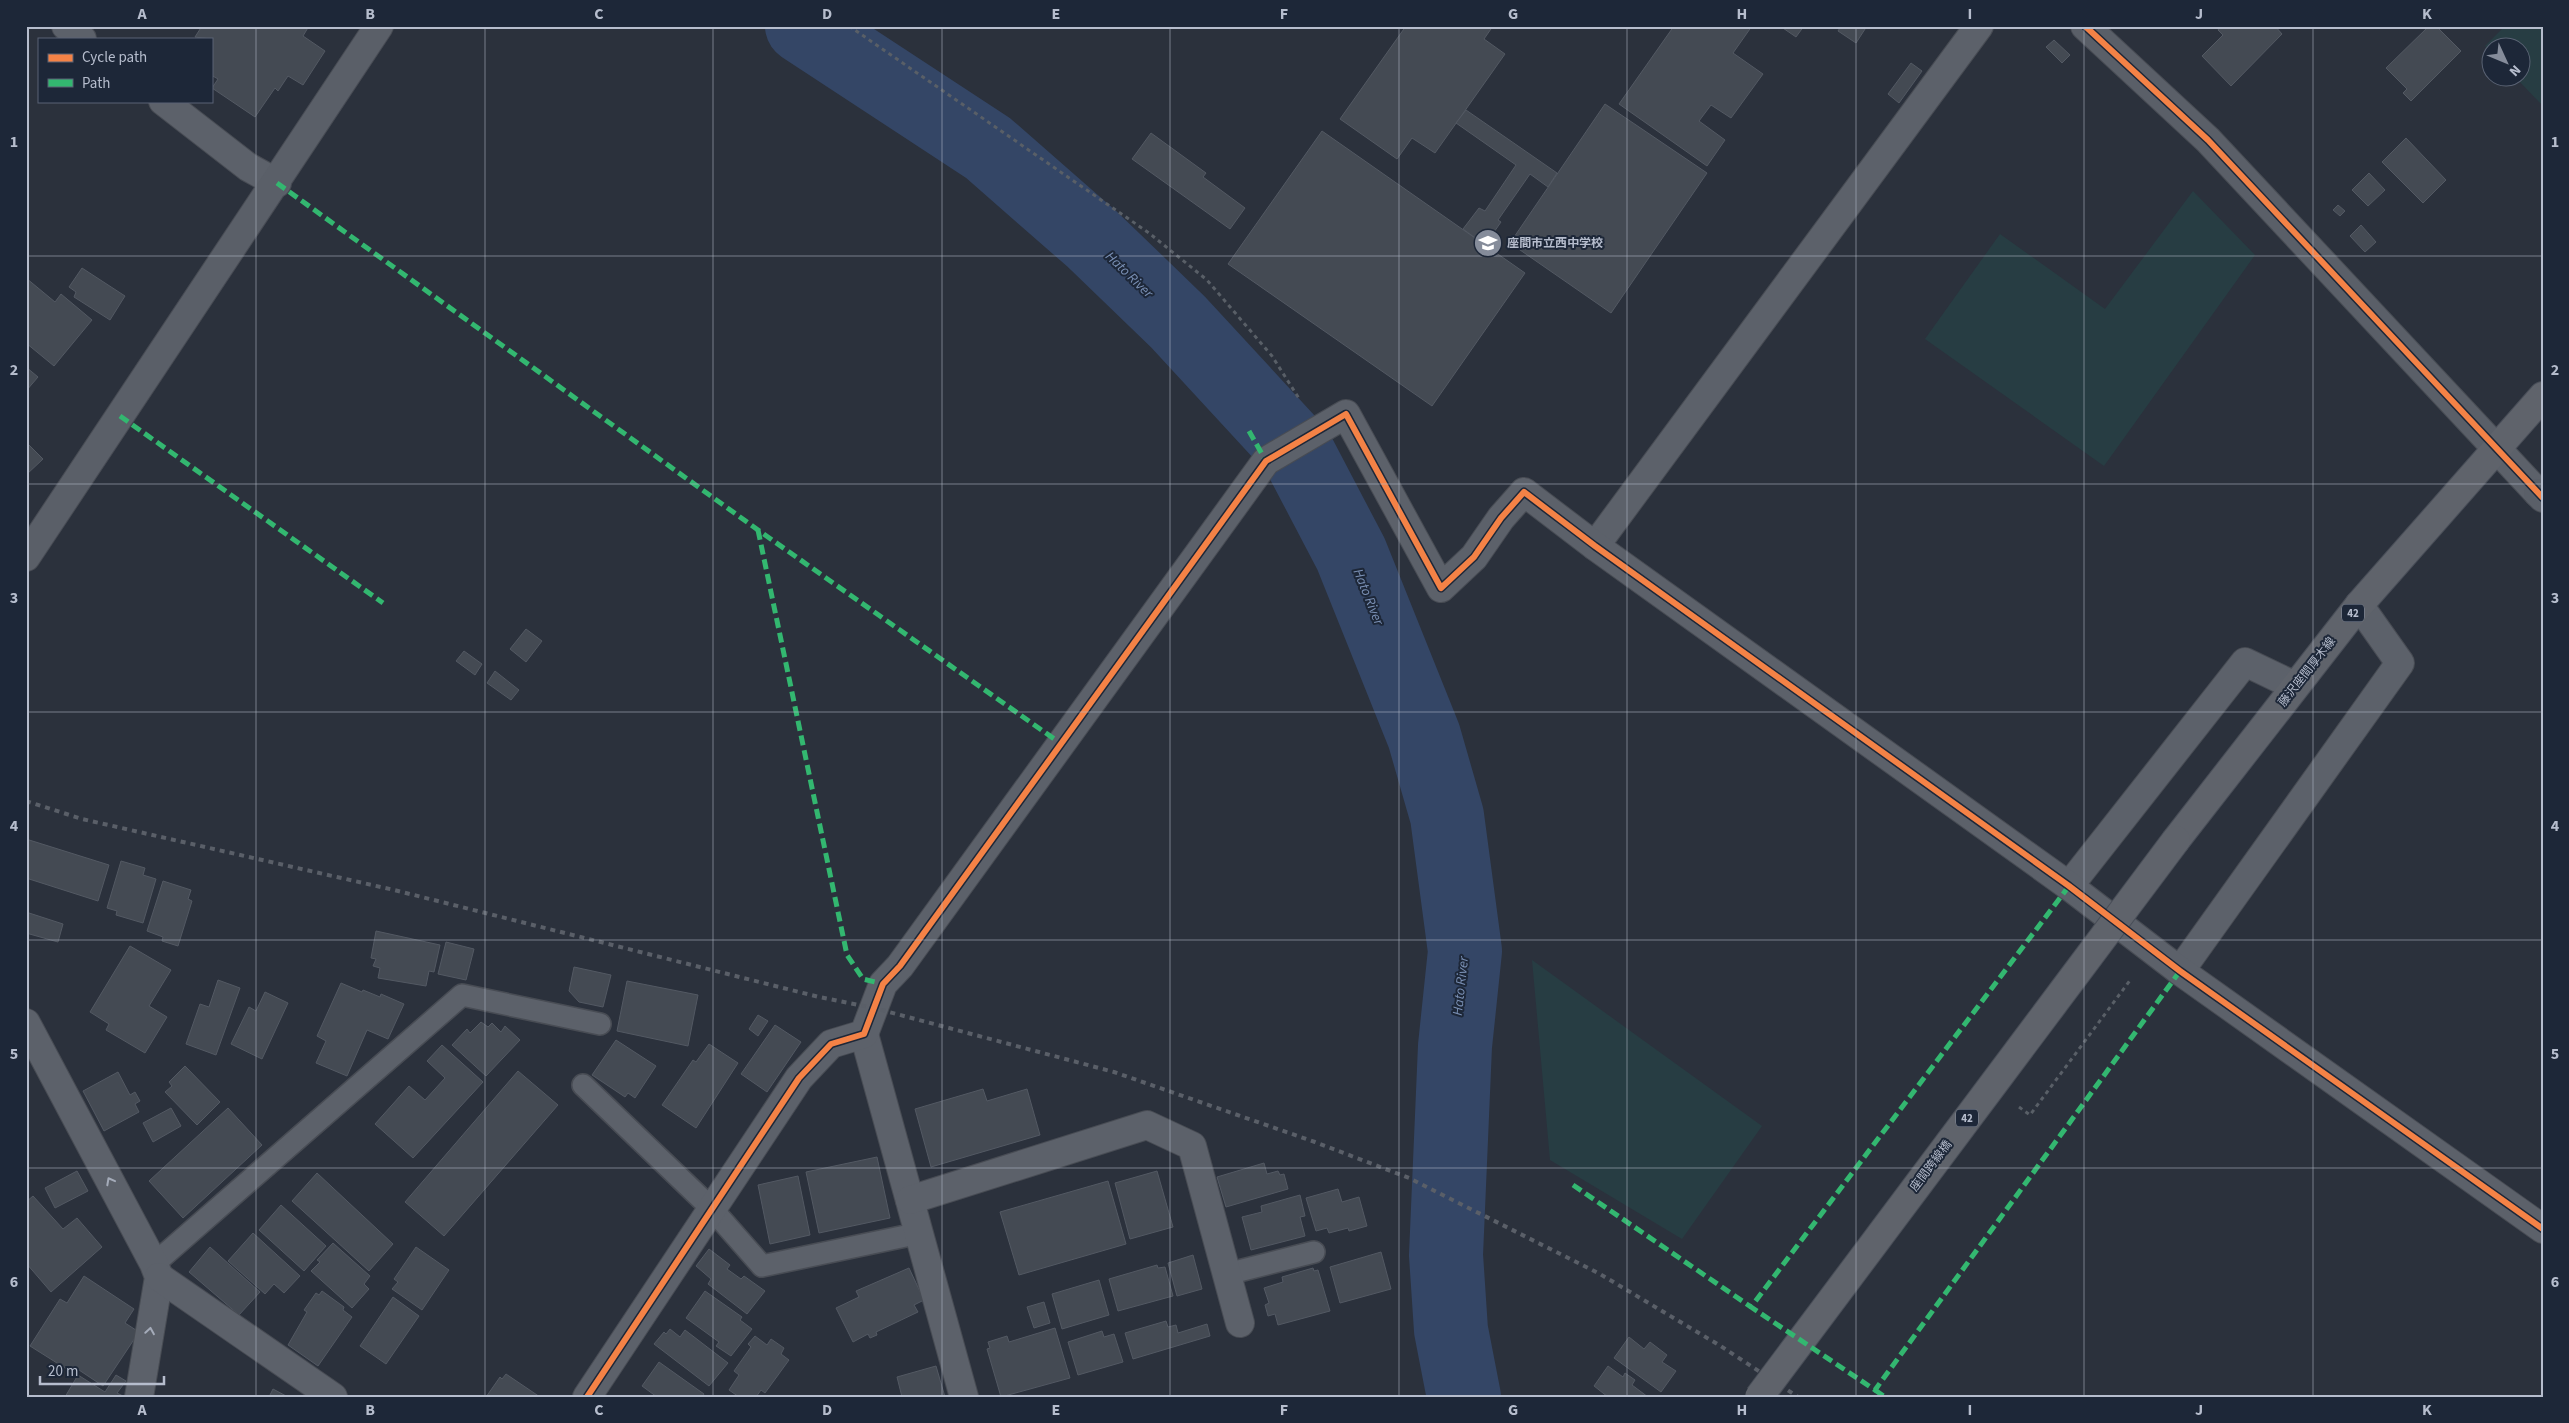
<svg xmlns="http://www.w3.org/2000/svg" width="2569" height="1423" viewBox="0 0 2569 1423" font-family="'Source Sans 3','Noto Sans JP',sans-serif">
	<rect width="100%" height="100%" fill="#2b313c"/>
	<g fill="#273d43">
		<polygon points="2505,26 2543,26 2543,106 2516,78 2522,78 2522,48 2492,48 2491,52 2485,46"/>
		<polygon points="2193,191 2255,255 2104,466 1925,339 2000,234 2105,309"/>
		<polygon points="1532,960 1762,1126 1682,1239 1550,1160"/>
	</g>
	<g fill="none" stroke-linecap="round" stroke-linejoin="round">
		<polyline stroke="#344666" stroke-width="74" points="802,26 988,148 1092,239 1178,322 1297,451 1351,554 1424,736 1447,816 1465,951 1455,1046 1446,1255 1451,1330 1464,1397"/>
	</g>
	<g fill="#444a53" stroke="#535963">
		<polygon points="202,26 309,26 303,36 325,51 303,85 288,76 278,91 275,88 255,117 212,88 218,79 211,75 211,39 195,37"/>
		<polygon points="1406,26 1493,26 1484,39 1505,54 1435,153 1412,138 1397,159 1340,119"/>
		<polygon points="1674,26 1752,26 1733,53 1763,74 1731,118 1711,105 1699,121 1725,140 1707,166 1619,104"/>
		<polygon points="1780,26 1804,26 1796,37"/>
		<polygon points="1841,26 1867,26 1856,43 1838,31"/>
		<polygon points="2221,26 2275,26 2282,34 2231,86 2202,56 2223,35 2218,30"/>
		<polygon points="2429,26 2436,26 2461,51 2411,101 2403,93 2407,89 2386,68"/>
		<polygon points="2054,40 2070,55 2062,63 2046,47"/>
		<polygon points="1911,63 1922,71 1899,103 1888,94"/>
		<polygon points="1605,104 1707,173 1611,313 1510,243"/>
		<polygon points="1466,110 1557,173 1548,187 1530,174 1498,220 1501,222 1485,245 1463,229 1479,208 1485,211 1516,165 1456,123"/>
		<polygon points="1322,131 1525,273 1432,406 1228,264"/>
		<polygon points="1151,133 1206,173 1203,177 1245,208 1230,229 1132,159"/>
		<polygon points="2406,138 2446,180 2423,203 2382,162"/>
		<polygon points="2369,173 2385,190 2368,206 2352,190"/>
		<polygon points="2338,205 2345,211 2340,216 2333,210"/>
		<polygon points="2361,225 2376,242 2365,252 2350,236"/>
		<polygon points="82,268 125,296 110,320 74,297 76,292 69,287"/>
		<polygon points="26,278 55,302 61,294 92,320 54,366 26,343"/>
		<polygon points="26,367 38,377 26,391"/>
		<polygon points="26,442 43,459 26,475"/>
		<polygon points="526,629 542,641 526,662 510,649"/>
		<polygon points="464,651 482,664 475,675 456,661"/>
		<polygon points="495,671 519,690 511,700 487,683"/>
		<polygon points="26,839 109,865 98,901 26,878 28,867 26,866"/>
		<polygon points="121,861 145,868 143,875 156,879 143,923 116,915 117,911 107,908"/>
		<polygon points="163,881 191,890 188,899 192,901 178,946 162,941 163,937 147,931"/>
		<polygon points="26,912 63,924 58,942 26,933"/>
		<polygon points="376,931 440,945 434,972 429,971 426,986 378,978 380,968 373,966 376,959 371,958"/>
		<polygon points="446,942 474,949 466,980 438,974"/>
		<polygon points="130,946 171,970 149,1006 167,1017 145,1053 106,1030 109,1024 90,1012"/>
		<polygon points="574,967 611,975 603,1007 579,1002 569,991"/>
		<polygon points="218,980 240,988 216,1055 186,1044 200,1004 209,1007"/>
		<polygon points="627,981 698,995 688,1046 617,1031"/>
		<polygon points="341,983 362,992 363,990 380,997 381,994 404,1004 388,1039 367,1030 347,1076 316,1063 326,1041 317,1036"/>
		<polygon points="265,992 288,1003 262,1059 231,1044 249,1007 256,1011"/>
		<polygon points="758,1015 768,1021 758,1036 749,1029"/>
		<polygon points="481,1022 488,1027 492,1023 501,1032 505,1026 520,1040 486,1076 452,1045 467,1029 470,1033"/>
		<polygon points="775,1025 801,1042 767,1092 741,1074"/>
		<polygon points="616,1040 656,1066 635,1098 628,1093 625,1097 592,1075"/>
		<polygon points="709,1044 738,1063 696,1128 662,1105 693,1060 696,1062"/>
		<polygon points="442,1045 483,1082 413,1158 375,1124 409,1086 425,1100 445,1078 427,1061"/>
		<polygon points="185,1066 220,1102 197,1125 165,1092 172,1086 169,1082"/>
		<polygon points="518,1071 558,1105 444,1236 405,1202"/>
		<polygon points="118,1072 130,1095 135,1092 140,1101 135,1104 139,1112 104,1131 83,1091"/>
		<polygon points="983,1089 987,1101 1027,1089 1040,1135 931,1167 915,1109"/>
		<polygon points="171,1108 181,1126 153,1142 143,1123"/>
		<polygon points="228,1108 262,1145 183,1218 149,1181"/>
		<polygon points="877,1157 890,1218 819,1233 806,1172"/>
		<polygon points="1264,1163 1267,1174 1278,1171 1280,1175 1284,1174 1288,1189 1226,1207 1217,1177"/>
		<polygon points="77,1171 88,1191 55,1208 45,1188"/>
		<polygon points="1157,1171 1173,1227 1130,1239 1115,1183"/>
		<polygon points="317,1173 393,1244 369,1271 292,1201"/>
		<polygon points="798,1176 810,1235 770,1244 758,1185"/>
		<polygon points="1108,1181 1126,1244 1019,1275 1000,1212"/>
		<polygon points="1338,1189 1342,1202 1359,1197 1367,1226 1349,1231 1348,1228 1329,1233 1327,1228 1316,1231 1306,1198"/>
		<polygon points="1300,1195 1305,1216 1300,1217 1305,1236 1251,1250 1242,1217 1262,1212 1261,1206"/>
		<polygon points="33,1196 63,1229 77,1218 102,1247 51,1292 26,1263 26,1202"/>
		<polygon points="281,1205 326,1246 304,1271 259,1230"/>
		<polygon points="253,1233 300,1276 284,1293 274,1284 265,1294 228,1261"/>
		<polygon points="333,1243 370,1276 364,1284 369,1289 352,1308 311,1271 320,1262 317,1260"/>
		<polygon points="210,1247 260,1292 239,1315 189,1272"/>
		<polygon points="416,1247 449,1270 422,1310 392,1289 398,1282 394,1279"/>
		<polygon points="709,1249 730,1265 727,1269 741,1279 744,1276 765,1291 747,1314 708,1284 711,1279 696,1266"/>
		<polygon points="1381,1252 1391,1289 1340,1303 1330,1267"/>
		<polygon points="1193,1255 1202,1289 1177,1296 1168,1263"/>
		<polygon points="1157,1265 1158,1268 1165,1267 1173,1296 1118,1311 1109,1279"/>
		<polygon points="909,1268 924,1300 914,1305 918,1312 876,1332 877,1335 870,1338 868,1334 853,1342 836,1308 859,1297 856,1291"/>
		<polygon points="1313,1268 1314,1271 1318,1270 1330,1311 1278,1325 1275,1314 1268,1316 1265,1305 1269,1303 1264,1288 1283,1282 1282,1277"/>
		<polygon points="84,1276 134,1309 125,1323 139,1332 103,1386 79,1370 76,1375 30,1346 60,1299 67,1303"/>
		<polygon points="1099,1280 1109,1315 1062,1329 1052,1294"/>
		<polygon points="322,1291 344,1307 343,1310 352,1317 318,1366 288,1345 307,1312 304,1310 316,1293 319,1295"/>
		<polygon points="705,1291 742,1317 740,1320 752,1329 731,1356 716,1346 719,1342 686,1318"/>
		<polygon points="393,1297 419,1316 386,1364 360,1346"/>
		<polygon points="1044,1302 1050,1323 1034,1328 1027,1307"/>
		<polygon points="1166,1321 1168,1327 1176,1325 1178,1333 1207,1324 1210,1336 1133,1359 1125,1333"/>
		<polygon points="1055,1328 1070,1378 1001,1397 987,1349 990,1348 988,1342 1007,1336 1009,1342"/>
		<polygon points="670,1329 680,1337 685,1330 728,1363 709,1386 654,1344 664,1332 666,1334"/>
		<polygon points="1102,1331 1104,1337 1114,1334 1123,1362 1078,1375 1068,1342"/>
		<polygon points="755,1336 767,1345 771,1339 784,1348 781,1354 789,1360 765,1393 761,1390 756,1397 739,1397 729,1390 739,1375 734,1371 751,1347 748,1344"/>
		<polygon points="1629,1337 1644,1349 1650,1342 1667,1355 1662,1362 1676,1371 1661,1392 1614,1358"/>
		<polygon points="659,1362 704,1394 702,1397 657,1397 642,1386"/>
		<polygon points="936,1366 945,1397 902,1397 897,1377"/>
		<polygon points="1608,1366 1623,1377 1625,1373 1635,1380 1632,1385 1648,1397 1608,1397 1594,1386"/>
		<polygon points="506,1374 540,1397 486,1397 500,1377 502,1379"/>
		<polygon points="78,1375 105,1392 116,1375 126,1381 117,1393 123,1396 65,1397"/>
		<polygon points="273,1389 288,1397 269,1397"/>
	</g>
	<g fill="none" stroke-linecap="round" stroke-linejoin="round">
		<defs>
			<g id="lane">
				<polyline points="583,1085 712,1209 762,1266 920,1233"/>
				<polyline points="154,1264 462,995 600,1024"/>
				<polyline points="1227,1274 1314,1252"/>
			</g>
			<g id="street">
				<polyline points="66,26 82,39"/>
				<polyline points="163,101 248,167 277,183"/>
				<polyline points="2496,448 2538,493"/>
				<polyline points="1595,546 1979,26"/>
				<polyline points="2069,886 2245,662 2295,686"/>
				<polyline points="2180,971 2400,663 2359,605"/>
				<polyline points="26,1023 154,1264 159,1277 139,1397"/>
				<polyline points="864,1034 964,1397"/>
				<polyline points="910,1200 1147,1125 1192,1146 1240,1323"/>
				<polyline points="159,1277 333,1397"/>
				<polyline points="587,1397 799,1078 831,1044 864,1034 883,984 900,966 1266,461 1346,414 1441,588 1474,557 1501,518 1524,492 1595,546 2069,886 2180,971 2543,1229"/>
			</g>
			<g id="secondary">
				<polyline points="2085,26 2208,140 2496,448"/>
				<polyline points="2538,493 2543,498"/>
				<polyline points="26,557 379,26"/>
			</g>
			<polyline id="primary" points="2176,840 2359,605 2543,396"/>
		</defs>
		<use href="#lane" stroke="#484c54" stroke-width="24"/>
		<use href="#street" stroke="#484c54" stroke-width="30"/>
		<use href="#secondary" stroke="#484c54" stroke-width="30"/>
		<use href="#primary" stroke="#494e58" stroke-width="30"/>
		<g stroke="#595f67" stroke-width="3" stroke-dasharray="4 4" stroke-linecap="butt">
			<polyline points="849,26 1149,233 1207,280 1272,356 1300,400"/>
			<polyline points="2019,1107 2030,1115 2131,979"/>
		</g>
		<use href="#lane" stroke="#5c616a" stroke-width="21"/>
		<use href="#street" stroke="#5c616a" stroke-width="28"/>
		<use href="#secondary" stroke="#5a5f68" stroke-width="28"/>
		<use href="#primary" stroke="#5f636b" stroke-width="28"/>
		<polyline stroke="#5a5f68" stroke-width="4" stroke-dasharray="5 5" stroke-linecap="butt" points="26,801 82,819 394,890 819,997 874,1008 1114,1072 1315,1142 1409,1178 1600,1274 1719,1345 1798,1397"/>
		<defs>
			<polyline id="primary-bridge" points="1759,1397 2176,840"/>
		</defs>
		<use href="#primary-bridge" stroke="#494e58" stroke-width="30" stroke-linecap="butt"/>
		<use href="#primary-bridge" stroke="#5f636b" stroke-width="28"/>
		<g stroke="#33b770" stroke-width="5" stroke-dasharray="10 5" stroke-linecap="butt">
			<polyline points="277,183 758,530 1060,743"/>
			<polyline points="120,416 383,603"/>
			<polyline points="1249,431 1266,461"/>
			<polyline points="758,530 847,955 863,979 883,984"/>
			<polyline points="2069,886 1751,1307 1875,1390 2180,971"/>
			<polyline points="1573,1185 1751,1307"/>
			<polyline points="1875,1390 1885,1397"/>
		</g>
		<defs>
			<g id="cycleway">
				<polyline points="2085,26 2208,140 2543,498"/>
				<polyline points="587,1397 799,1078 831,1044 864,1034 883,984 900,966 1266,461 1346,414 1441,588 1474,557 1501,518 1524,492 1595,546 2069,886 2180,971 2543,1229"/>
			</g>
		</defs>
		<use href="#cycleway" stroke="#1d2738" stroke-width="9"/>
		<use href="#cycleway" stroke="#f48246" stroke-width="6"/>
	</g>
	<defs><path id="oneway-chevron" d="M-2-3.5L2.5 0L-2 3.5" fill="none" stroke-width="1.6" stroke-linecap="round" stroke-linejoin="round" transform="scale(1.25)"/></defs>
	<g stroke="#a4abb9">
		<use href="#oneway-chevron" transform="translate(110 1181) rotate(-118)"/>
		<use href="#oneway-chevron" transform="translate(150 1331) rotate(-81)"/>
	</g>
	<path fill="none" stroke="#b6bdcd" stroke-width="1" stroke-opacity="0.55" d="M 256,26 L 256,1397M 485,26 L 485,1397M 713,26 L 713,1397M 942,26 L 942,1397M 1170,26 L 1170,1397M 1399,26 L 1399,1397M 1627,26 L 1627,1397M 1856,26 L 1856,1397M 2084,26 L 2084,1397M 2313,26 L 2313,1397M 26,256 L 2543,256M 26,484 L 2543,484M 26,712 L 2543,712M 26,940 L 2543,940M 26,1168 L 2543,1168"/>
	<defs>
		<symbol id="school-disc" viewBox="-11 -11 22 22"><circle r="9.5" fill="#858c9a" stroke="#1d2738"/><path d="M0-5L7-2L0 1L-7-2ZM-4 1L0 2.5L4 1V4Q0 6-4 4Z" fill="#fff"/></symbol>
	</defs>
	<g fill-rule="evenodd">
		<use href="#school-disc" x="1472" y="227" width="32" height="32"/>
	</g>
	<g text-anchor="middle" dominant-baseline="central" stroke-width="4" stroke-linejoin="round" paint-order="stroke">
		<g fill="#1d2738" stroke="#8890a0" stroke-width="1">
			<rect x="2342" y="604.5" width="22" height="17" rx="4"/>
			<rect x="1956" y="1109.5" width="22" height="17" rx="4"/>
		</g>
		<g font-size="11" font-weight="bold" fill="#b6bdcd">
			<text x="2353" y="613">42</text>
			<text x="1967" y="1118">42</text>
		</g>
		<g font-size="12" font-weight="bold" fill="#b6bdcd" stroke="#1d2738" text-anchor="start">
			<text x="1507" y="243">座間市立西中学校</text>
		</g>
		<g font-size="12" fill="#b6bdcd" stroke="#1d2738">
			<text transform="translate(2307 672) rotate(-52)">藤沢座間厚木線</text>
			<text transform="translate(1931 1166) rotate(-53)">座間跨線橋</text>
		</g>
		<g font-size="14" font-style="italic" fill="#7b91b6" stroke="#1d2738">
			<text transform="translate(1129 275) rotate(44)">Hato River</text>
			<text transform="translate(1368 597) rotate(68)">Hato River</text>
			<text transform="translate(1461 986) rotate(-84)">Hato River</text>
		</g>
	</g>
	<rect width="2569" height="1423" fill="none" stroke="#1d2738" stroke-width="55"/>
	<rect x="38" y="38" width="175" height="65" fill="#1d2738" stroke="#5a6374"/>
	<rect x="48" y="54" width="25" height="8" fill="#f48246" stroke="#5a6374"/>
	<text x="82" y="62" font-size="15" fill="#b6bdcd">Cycle path</text>
	<rect x="48" y="79" width="25" height="8" fill="#33b770" stroke="#5a6374"/>
	<text x="82" y="88" font-size="15" fill="#b6bdcd">Path</text>
	<g transform="translate(2506 62) rotate(134)"><circle r="24" fill="#1d2738" stroke="#5a6374"/>
	<path d="M0-4L9 19L0 12L-9 19Z" fill="#858c9a"/>
	<text y="-8" font-size="14" font-weight="bold" text-anchor="middle" fill="#b6bdcd">N</text>
	</g>
	<path d="M40 1376v8h124v-8" fill="none" stroke="#b6bdcd" stroke-width="2.5"/>
	<text x="48" y="1376" font-size="15" fill="#b6bdcd" stroke="#1d2738" stroke-width="4" paint-order="stroke">20 m</text>
	<rect x="28" y="28" width="2514" height="1368" fill="none" stroke="#b6bdcd" stroke-width="2"/>
	<g font-size="16" text-anchor="middle" font-weight="bold" fill="#b6bdcd">
		<text x="142" y="19">A</text>
		<text x="370" y="19">B</text>
		<text x="599" y="19">C</text>
		<text x="827" y="19">D</text>
		<text x="1056" y="19">E</text>
		<text x="1284" y="19">F</text>
		<text x="1513" y="19">G</text>
		<text x="1742" y="19">H</text>
		<text x="1970" y="19">I</text>
		<text x="2199" y="19">J</text>
		<text x="2427" y="19">K</text>
		<text x="14" y="147">1</text>
		<text x="2555" y="147">1</text>
		<text x="14" y="375">2</text>
		<text x="2555" y="375">2</text>
		<text x="14" y="603">3</text>
		<text x="2555" y="603">3</text>
		<text x="14" y="831">4</text>
		<text x="2555" y="831">4</text>
		<text x="14" y="1059">5</text>
		<text x="2555" y="1059">5</text>
		<text x="14" y="1287">6</text>
		<text x="2555" y="1287">6</text>
		<text x="142" y="1415">A</text>
		<text x="370" y="1415">B</text>
		<text x="599" y="1415">C</text>
		<text x="827" y="1415">D</text>
		<text x="1056" y="1415">E</text>
		<text x="1284" y="1415">F</text>
		<text x="1513" y="1415">G</text>
		<text x="1742" y="1415">H</text>
		<text x="1970" y="1415">I</text>
		<text x="2199" y="1415">J</text>
		<text x="2427" y="1415">K</text>
	</g>
</svg>
